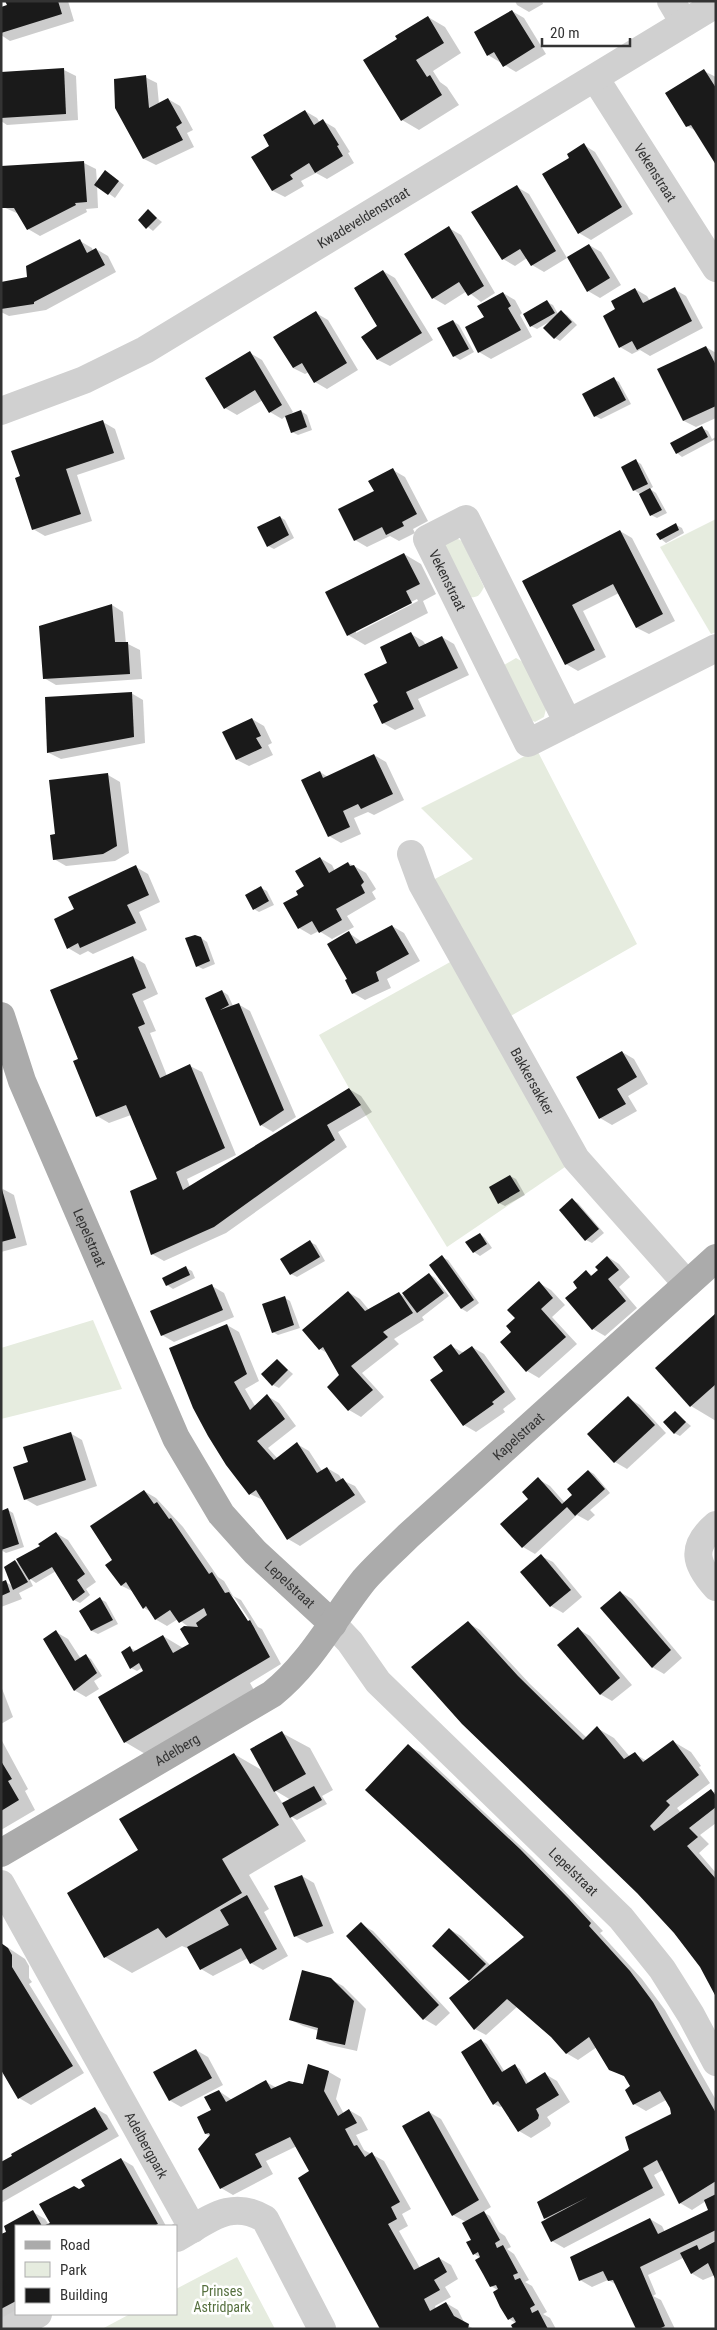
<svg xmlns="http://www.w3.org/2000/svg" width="717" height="2330" viewBox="0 0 717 2330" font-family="'Roboto Condensed',sans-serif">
	<rect width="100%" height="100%" fill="#fff"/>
	<g fill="#e6ecdf">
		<polygon points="716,519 716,632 711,634 660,547"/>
		<path d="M 454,537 L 462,541 L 484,587 C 479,597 477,598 466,597 L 442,550 L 447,539 Z"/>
		<polygon points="516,658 523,662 546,709 544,717 535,722 527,718 504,665"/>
		<polygon points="537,750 637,944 507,1018 431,881 473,859 421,808"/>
		<polygon points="452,961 568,1165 447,1247 349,1088 319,1035"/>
		<polygon points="93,1320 122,1389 1,1419 1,1348"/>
		<polygon points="237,2257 275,2329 102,2329 130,2314 176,2314 176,2289"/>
	</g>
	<g fill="#0003" fill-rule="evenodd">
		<polygon points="7,1 68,1 74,21 10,41 1,35 1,8 8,6"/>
		<polygon points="515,1 542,1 543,4 529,12 517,5"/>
		<polygon points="512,11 524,18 546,54 516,72 488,55"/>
		<polygon points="428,17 445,27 461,53 433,71 440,82 447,87 459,105 419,130 402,120 398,39"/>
		<polygon points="64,70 76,76 78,120 7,125 1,121 1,101"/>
		<polygon points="704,71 716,77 716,163 696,131 687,126"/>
		<polygon points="145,77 157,83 159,104 168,99 180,106 193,130 187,133 194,147 156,165 144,159"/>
		<polygon points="305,111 317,118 320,123 323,121 335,128 350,152 348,153 354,163 327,179 316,173 301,181 304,186 285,197 273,191 253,157 271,146"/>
		<polygon points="584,145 595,152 633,214 591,240 579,233 571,158"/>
		<polygon points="84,163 96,169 97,183 111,175 124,185 115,198 97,185 98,208 86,209 87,212 40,236 28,229 19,214 3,207 1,167"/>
		<polygon points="517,187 529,194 567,258 544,272 532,265 527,258 515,266 503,259"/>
		<polygon points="148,211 162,222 153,231 139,220"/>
		<polygon points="449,228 461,235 495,293 481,302 467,291 445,305 433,298"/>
		<polygon points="80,241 92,248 93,251 96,249 108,256 116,272 46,310 9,316 1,312 1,283 29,278"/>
		<polygon points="589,245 601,252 621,285 600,298 588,291"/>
		<polygon points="383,271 395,278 433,340 390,366 378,360 362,337 379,327"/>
		<polygon points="635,289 647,296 650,301 674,289 686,296 703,328 650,356 640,350 632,354 620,347 617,309"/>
		<polygon points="503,293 515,300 522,313 520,315 532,337 491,359 479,352 485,318"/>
		<polygon points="547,302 553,305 558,314 561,312 567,315 577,325 560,341 555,338 549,322 537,329 531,326"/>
		<polygon points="316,313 328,320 358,370 327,389 315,382 309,372 305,374 293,368"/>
		<polygon points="453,321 459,325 474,352 460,360 454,356"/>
		<polygon points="706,347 716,353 716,418 696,427 684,421"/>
		<polygon points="250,353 262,360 293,412 289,415 301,411 307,415 312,430 298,435 292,432 286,416 282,419 270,412 263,400 237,415 225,408"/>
		<polygon points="614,379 619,382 631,404 601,419 595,416"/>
		<polygon points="103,422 115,429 125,459 77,475 92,521 45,536 33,529 21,476"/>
		<polygon points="702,428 708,431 712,439 716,437 716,444 714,440 682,457 677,453"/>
		<polygon points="636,461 641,464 653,487 650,489 656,493 667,513 657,518 651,515 640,494 634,490"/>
		<polygon points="393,470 405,477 428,521 413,529 415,533 399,541 390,536 367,547 355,540 375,492"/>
		<polygon points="280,517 285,520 294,538 274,549 268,546"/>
		<polygon points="676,525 682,528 684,533 666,543 661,539"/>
		<polygon points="620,531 632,538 675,621 649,634 637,628 619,593 583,611 606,657 578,671 566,664 523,581"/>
		<path d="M 404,554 L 421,564 L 436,594 L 423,601 L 428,613 L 365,645 L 348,635 ZM 417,599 L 418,601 L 356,633 L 356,630 Z"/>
		<polygon points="112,605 123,612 126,643 140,650 142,679 56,685 44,678"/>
		<polygon points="411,634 423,641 426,645 442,637 454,644 469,675 418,699 426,716 395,730 383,723 380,703 389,664"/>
		<polygon points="131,693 143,700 145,743 61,759 49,753"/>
		<polygon points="252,719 264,726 272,743 268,745 273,755 249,766 237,760"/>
		<polygon points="374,755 386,762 404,800 374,815 368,812 354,818 361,834 341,843 329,836 320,772 328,777"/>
		<polygon points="108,775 120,782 129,853 115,861 66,866 54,859 56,835"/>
		<polygon points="320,858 332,865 335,871 348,863 354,866 366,873 376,889 372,892 376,899 347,916 354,927 332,939 319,931 311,935 299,928 299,896"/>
		<polygon points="136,867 148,874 160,902 139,912 147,930 93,954 88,951 80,955 68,948 75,910"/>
		<polygon points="261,888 267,891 274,905 259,912 254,909"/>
		<polygon points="392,926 404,933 420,961 387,979 391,988 365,1000 353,993 347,981 349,933 362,942"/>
		<polygon points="201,938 207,942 215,964 203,969 197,966"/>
		<polygon points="133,957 145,964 158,994 143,1001 156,1031 150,1033 167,1076 190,1066 202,1072 236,1155 187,1179 190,1187 349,1089 361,1096 372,1112 338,1132 347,1147 226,1233 164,1261 152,1254 159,1180 131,1115 109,1123 97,1116 79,1060"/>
		<polygon points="222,991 228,995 233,1006 238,1004 250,1011 296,1117 273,1132 261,1125 207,998"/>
		<polygon points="622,1052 634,1059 648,1084 628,1096 637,1111 612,1125 600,1118"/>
		<polygon points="510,1176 516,1179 525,1195 505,1206 499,1203"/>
		<polygon points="1,1188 14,1195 27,1245 1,1252"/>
		<polygon points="572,1200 578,1203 604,1233 592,1243 586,1240"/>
		<polygon points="480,1234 485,1238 492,1248 480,1256 474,1252 467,1242"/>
		<polygon points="310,1242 316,1245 325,1261 297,1277 291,1274"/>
		<polygon points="442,1257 448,1260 479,1303 467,1312 462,1309"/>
		<polygon points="608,1257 619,1264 630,1277 619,1287 637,1308 605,1336 593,1329 587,1272 593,1276 600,1271"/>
		<polygon points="186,1268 192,1271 195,1278 173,1289 167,1285"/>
		<polygon points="429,1274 435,1278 449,1296 422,1317 424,1320 394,1339 399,1344 362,1373 384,1397 361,1417 349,1410 341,1376 329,1354 320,1349 348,1292 360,1299 369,1310 399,1293 407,1298"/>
		<polygon points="539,1283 551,1290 565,1305 552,1317 577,1344 539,1378 527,1371 513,1332 516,1319"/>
		<polygon points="212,1286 224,1293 234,1317 174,1342 162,1335"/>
		<polygon points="285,1298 290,1301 300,1328 278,1335 273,1332"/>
		<polygon points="716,1315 716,1421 691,1406"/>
		<polygon points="227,1325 239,1332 259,1381 245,1389 255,1406 267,1396 279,1403 296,1426 268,1448 278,1459 297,1444 309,1451 322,1471 327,1468 339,1475 342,1480 355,1486 366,1502 300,1546 288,1539 263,1500 250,1494 227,1465"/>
		<polygon points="451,1346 464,1353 472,1347 484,1354 516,1399 503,1409 505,1412 476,1432 464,1425 432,1380 444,1372"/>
		<polygon points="277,1360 293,1374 279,1388 273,1385"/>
		<polygon points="628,1398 640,1405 666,1433 627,1469 615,1462 589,1434"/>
		<polygon points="675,1413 691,1426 680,1436 674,1433"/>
		<polygon points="70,1433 82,1440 97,1486 37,1506 25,1499 30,1463"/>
		<polygon points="589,1471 594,1474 610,1493 590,1510 595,1515 588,1521 577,1515 535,1554 523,1547 529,1499 538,1479 550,1486 565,1503 574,1495"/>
		<path d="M 144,1491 L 156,1498 L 183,1527 L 218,1577 L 224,1581 L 233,1596 L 241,1600 L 258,1627 L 262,1629 L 281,1664 L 250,1683 L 258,1697 L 152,1758 L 125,1742 L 145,1671 L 143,1667 L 137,1671 L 131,1668 L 130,1648 L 137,1651 L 163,1636 L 183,1648 L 191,1644 L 190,1628 L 178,1619 L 167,1626 L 155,1619 L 151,1612 L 144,1608 L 134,1592 L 122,1586 L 113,1560 ZM 230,1595 L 234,1597 L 253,1625 L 251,1627 Z"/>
		<polygon points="8,1510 13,1513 24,1547 6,1553 1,1550 1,1512"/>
		<polygon points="56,1533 68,1540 96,1582 86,1589 90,1595 80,1603 74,1600 56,1571 36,1583 29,1578 33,1586 19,1593 22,1599 1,1607 1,1583 6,1582 12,1586 15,1561 22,1565"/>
		<polygon points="541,1556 553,1562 582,1597 563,1613 551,1606"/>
		<polygon points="620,1592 632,1599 682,1658 664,1674 652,1667"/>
		<polygon points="100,1599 106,1602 118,1624 98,1634 92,1631 80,1611"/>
		<polygon points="468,1623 480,1630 530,1684 587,1738 597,1728 614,1738 630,1757 635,1754 647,1761 674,1742 691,1752 701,1766 699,1767 710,1783 677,1808 681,1813 711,1791 716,1793 716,1823 700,1835 709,1844 699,1853 716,1873 716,1995 701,1966"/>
		<polygon points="578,1629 590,1636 632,1685 612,1701 600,1694"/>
		<polygon points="56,1632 68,1639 81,1659 86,1656 91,1659 102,1676 94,1681 99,1689 86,1697 74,1690"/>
		<polygon points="1,1686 13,1717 1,1724"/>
		<path d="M 282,1733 L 310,1748 L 333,1790 L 322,1796 L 327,1804 L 297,1820 L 290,1816 L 306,1841 L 249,1875 L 269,1909 L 264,1912 L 288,1956 L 263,1970 L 251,1963 L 248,1958 L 213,1976 L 201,1969 L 191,1950 L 182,1946 L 132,1973 L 105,1957 L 140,1851 L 234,1754 L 265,1772 ZM 274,1790 L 291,1800 L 283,1804 Z"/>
		<polygon points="1,1739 28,1789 25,1791 35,1810 1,1830"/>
		<polygon points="408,1746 420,1752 532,1857 603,1931 600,1933 642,1979 665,2010 716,2100 716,2277 715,2275 703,2280 691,2273 683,2258 648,2275 656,2294 653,2296 661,2300 675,2329 637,2329 617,2285 608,2280 592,2287 580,2280 650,2219 662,2226 665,2232 710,2211 706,2201 692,2210 680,2203 663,2170 654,2175 665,2195 564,2248 552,2241 548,2220 545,2218 673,2115 666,2100 646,2111 634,2104 631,2087 627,2078 610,2069 597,2047 578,2060 566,2053 552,2036 518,2006 486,2035 475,2029 472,1981 434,1946 449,1929 461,1936 491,1966 526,1937"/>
		<polygon points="302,1876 314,1883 334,1933 307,1943 295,1936"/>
		<polygon points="361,1924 373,1931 450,2013 436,2026 424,2019 347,1936"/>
		<polygon points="1,1943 25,1959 29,1966 29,1978 32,1982 29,1984 84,2073 31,2105 19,2098 1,2067"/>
		<polygon points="330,1979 343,1986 366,2009 357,2051 330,2045 318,2039 319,2031 303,2026 291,2020"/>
		<polygon points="481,2040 487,2044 505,2072 515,2066 520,2069 529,2084 545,2074 557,2081 570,2102 547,2117 551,2123 550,2126 531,2138 519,2131 502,2106 500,2107 494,2104"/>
		<polygon points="196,2050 208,2057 223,2085 181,2107 169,2100"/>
		<polygon points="309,2066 329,2072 341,2079 336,2099 344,2114 349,2110 361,2117 368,2130 356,2135 364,2150 384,2161 411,2209 402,2214 408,2226 399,2231 420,2268 439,2258 451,2265 458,2279 445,2287 451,2297 435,2306 436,2309 446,2303 458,2310 465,2324 474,2329 382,2329 311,2172 297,2146 266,2161 273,2174 233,2195 221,2188 210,2136 206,2134 219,2091 232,2100 266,2082 277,2088 304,2085"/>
		<polygon points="95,2108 107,2115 119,2136 1,2203 1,2162"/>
		<polygon points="429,2112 441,2119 491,2207 483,2212 490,2216 499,2232 505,2236 511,2247 507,2249 514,2254 529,2280 525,2282 532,2286 547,2312 543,2314 550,2318 556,2329 514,2329 516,2323 509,2319 499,2291 491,2286 481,2258 474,2254 474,2239 466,2222 453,2215"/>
		<polygon points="121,2159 133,2166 166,2226 16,2226 16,2314 1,2322 1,2236 33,2212 45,2219 49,2225 79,2191"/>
	</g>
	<g fill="#1a1a1a">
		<polygon points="5,1 58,1 62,14 1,33 1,7 7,5"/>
		<polygon points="512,10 535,47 503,67 494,52 487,56 474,32"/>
		<polygon points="428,16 444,43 416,60 427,77 430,75 442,95 401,121 363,60 397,39 395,36"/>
		<polygon points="64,68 66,114 1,118 1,72"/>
		<polygon points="704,69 716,88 716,165 691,125 686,127 665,93"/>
		<polygon points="146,75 149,108 168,98 182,123 176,127 183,140 143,159 115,108 114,79"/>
		<polygon points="305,110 314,125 323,119 339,145 337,146 343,156 315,173 309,163 290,175 293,179 272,191 251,157 269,146 263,135"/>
		<polygon points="584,143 622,207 578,234 542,174 569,158 567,154"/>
		<polygon points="84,161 87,202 75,203 76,205 27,230 14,208 2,208 1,166"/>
		<polygon points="105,170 119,181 108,195 94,185"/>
		<polygon points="517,185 556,251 531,266 520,249 502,260 471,212"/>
		<polygon points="148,209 157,218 146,229 138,220"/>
		<polygon points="449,226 484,286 468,296 459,282 432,299 404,254"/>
		<polygon points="80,239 87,253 96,248 105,265 34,302 34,304 1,309 1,282 27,277 26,266"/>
		<polygon points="589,244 610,278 587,292 567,257"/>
		<polygon points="383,270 422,333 377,360 361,337 377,326 354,288"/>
		<polygon points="675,287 692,321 637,350 632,341 619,348 603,316 615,309 611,301 635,288 643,303"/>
		<polygon points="503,292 511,306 508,308 521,330 478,353 465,327 484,317 477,306"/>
		<polygon points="547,300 555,313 530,327 523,314"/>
		<polygon points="561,310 572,322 554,339 543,328"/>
		<polygon points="316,311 347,363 314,383 302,363 293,368 273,337"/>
		<polygon points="453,320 469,349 453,357 437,328"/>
		<polygon points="706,346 716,365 716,406 683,421 657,369"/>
		<polygon points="250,351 282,405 269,413 255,390 224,409 205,378"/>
		<polygon points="614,377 626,400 594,417 582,394"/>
		<polygon points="301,410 307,427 291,433 285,416"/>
		<polygon points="103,420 114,453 66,469 81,514 32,530 15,478 20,476 11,451"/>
		<polygon points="702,426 708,437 676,454 670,443"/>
		<polygon points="636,459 648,484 633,491 621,467"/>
		<polygon points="393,468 417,514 402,522 404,526 386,535 382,527 354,541 338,509 374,491 368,481"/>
		<polygon points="650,488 662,510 650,516 639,494"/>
		<polygon points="280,516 289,535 267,547 257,527"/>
		<polygon points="676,523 679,530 660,540 656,534"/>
		<polygon points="620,530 663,614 636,628 613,584 572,605 595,650 565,665 522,581"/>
		<polygon points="404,553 420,584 406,591 412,603 347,636 325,592"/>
		<polygon points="112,604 115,642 128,642 130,674 43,679 39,626"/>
		<polygon points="411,632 419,647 442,636 458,668 406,692 414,709 382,724 373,705 378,702 364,674 387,663 380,647"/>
		<polygon points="132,692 134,737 47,753 45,697"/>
		<polygon points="252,718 261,736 256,738 262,748 236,760 222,732"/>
		<polygon points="374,754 393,794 361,809 358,804 343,811 350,827 328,837 301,780 320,771 323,778"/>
		<polygon points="108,773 117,846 103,854 53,860 50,835 55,834 49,780"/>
		<polygon points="320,857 329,873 348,862 350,866 354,865 364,882 361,885 365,893 336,909 342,920 319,933 312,921 298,929 283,903 298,895 296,891 304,886 295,871"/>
		<polygon points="136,865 149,895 127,905 136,923 80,948 78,943 67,949 54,919 74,909 68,897"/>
		<polygon points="261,886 269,901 253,910 245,895"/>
		<polygon points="392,925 409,954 376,972 379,981 352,994 345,980 347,979 327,944 349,931 356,944"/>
		<polygon points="195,935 201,937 210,961 196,967 185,938"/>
		<polygon points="133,956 146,988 132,994 145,1024 138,1027 160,1078 190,1064 225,1148 176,1172 183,1190 349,1088 361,1105 327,1125 335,1140 214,1227 151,1255 130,1191 157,1179 126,1105 96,1117 73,1061 78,1059 50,990"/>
		<polygon points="222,990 229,1005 220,1010 239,1003 284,1110 260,1126 205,998"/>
		<polygon points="622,1051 637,1077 617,1089 626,1104 599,1119 576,1077"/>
		<polygon points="510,1175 520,1191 498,1204 489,1187"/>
		<polygon points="1,1186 16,1238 1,1242"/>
		<polygon points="572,1198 599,1229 585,1241 559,1210"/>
		<polygon points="480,1233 487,1244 473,1253 465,1242"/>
		<polygon points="310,1240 320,1257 290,1275 280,1259"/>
		<polygon points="442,1255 474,1300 461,1309 429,1265"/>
		<polygon points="607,1256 619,1270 608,1279 626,1301 592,1330 565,1298 577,1288 573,1282 586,1270 591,1276 598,1270 595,1267"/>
		<polygon points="186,1266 190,1275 166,1286 162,1278"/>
		<polygon points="429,1273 444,1293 417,1313 402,1293"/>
		<polygon points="539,1281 553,1298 541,1309 566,1337 526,1372 500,1342 511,1332 506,1326 515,1318 507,1310"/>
		<polygon points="212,1284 223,1310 161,1336 150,1311"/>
		<polygon points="348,1291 365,1311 399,1292 413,1313 383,1332 388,1337 351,1366 373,1390 348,1411 327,1387 339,1375 323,1347 319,1350 302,1330"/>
		<polygon points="285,1296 294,1325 272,1333 262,1304"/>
		<polygon points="716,1313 716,1384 690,1407 655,1368"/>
		<polygon points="227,1324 247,1374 234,1382 250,1410 267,1394 285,1419 257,1441 274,1460 297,1442 317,1473 327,1467 336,1482 343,1478 355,1495 287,1540 256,1490 249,1495 226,1465 208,1436 193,1408 169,1348"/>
		<polygon points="451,1344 459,1355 472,1346 505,1392 492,1402 494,1404 463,1426 430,1380 443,1371 433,1357"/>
		<polygon points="277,1359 288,1370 272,1386 261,1374"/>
		<polygon points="628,1396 655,1425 614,1463 587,1434"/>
		<polygon points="675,1411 686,1422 674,1434 663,1422"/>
		<polygon points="71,1432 86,1480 24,1500 13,1467 28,1462 23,1447"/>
		<polygon points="588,1470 605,1489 575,1516 567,1507 522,1548 500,1524 528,1499 522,1492 538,1477 562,1504 572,1495 567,1489"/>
		<polygon points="144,1490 154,1504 157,1502 169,1519 171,1518 209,1574 212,1572 225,1593 229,1592 248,1621 250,1620 270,1657 124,1743 98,1697 143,1671 139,1663 130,1669 121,1652 130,1646 133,1652 163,1635 173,1653 189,1644 180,1629 184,1626 198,1627 196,1623 207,1615 204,1608 179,1623 170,1610 155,1620 146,1606 143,1609 126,1582 121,1586 105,1565 112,1560 90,1526"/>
		<polygon points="8,1508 19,1544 1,1550 1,1511"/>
		<polygon points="56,1532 85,1574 77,1580 85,1592 73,1601 52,1567 29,1580 16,1559 40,1546 38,1544"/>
		<polygon points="541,1554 571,1590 550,1607 520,1572"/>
		<polygon points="15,1560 28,1582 13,1590 4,1567"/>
		<polygon points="6,1580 10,1592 1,1596 1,1582"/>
		<polygon points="620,1591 671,1650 652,1668 600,1608"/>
		<polygon points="100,1597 113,1620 91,1631 79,1611"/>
		<polygon points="468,1621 518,1676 583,1740 597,1726 624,1759 635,1752 643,1762 673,1740 699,1775 666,1801 670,1805 650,1826 654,1831 711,1789 716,1796 716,1807 689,1828 698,1837 687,1846 716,1879 716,1997 700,1967 674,1933 637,1893 462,1724 411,1667"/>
		<polygon points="578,1627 620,1678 600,1695 557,1645"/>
		<polygon points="56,1630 75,1661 86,1654 97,1673 74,1691 43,1639"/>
		<polygon points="282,1731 306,1774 274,1792 250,1749"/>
		<polygon points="408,1744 520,1849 569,1899 591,1923 589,1926 630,1971 653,2002 716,2113 716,2181 679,2204 657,2160 643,2168 653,2188 551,2242 541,2222 588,2197 544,2219 537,2202 629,2150 625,2137 671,2114 670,2108 660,2091 633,2105 625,2090 630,2086 624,2076 609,2070 589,2037 566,2054 551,2037 507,1999 474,2030 449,1998 524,1937 365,1790"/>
		<polygon points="234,1753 279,1825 222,1859 242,1893 166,1938 158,1928 104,1958 67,1893 138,1850 119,1819"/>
		<polygon points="1,1761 12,1779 8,1781 19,1800 1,1811"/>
		<polygon points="314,1786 322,1800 290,1818 282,1803"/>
		<polygon points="302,1875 323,1926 294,1937 274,1886"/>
		<polygon points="247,1895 277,1949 250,1964 241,1948 200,1970 187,1947 229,1925 220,1910"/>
		<polygon points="361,1922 439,2005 423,2020 346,1936"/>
		<polygon points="449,1928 486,1964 469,1981 432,1946"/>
		<polygon points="1,1943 8,1948 12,1955 12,1967 73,2066 18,2099 1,2070"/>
		<polygon points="302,1970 331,1978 354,2001 345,2045 316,2039 318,2028 289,2020"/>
		<polygon points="481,2039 502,2072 515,2064 526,2084 545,2072 559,2095 536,2109 539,2115 538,2119 518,2132 498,2101 493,2105 461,2052"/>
		<polygon points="196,2049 212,2078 169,2101 153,2072"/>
		<polygon points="308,2064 329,2071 324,2091 338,2116 349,2109 357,2123 345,2129 354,2146 357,2145 365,2157 372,2152 400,2202 391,2207 397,2219 388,2224 414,2270 439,2257 447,2272 434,2280 440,2290 424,2299 430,2311 446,2302 454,2316 469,2324 468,2329 380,2329 298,2178 309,2171 290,2137 255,2154 262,2167 220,2189 198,2149 210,2135 209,2133 205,2134 197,2117 211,2110 204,2097 219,2090 226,2102 266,2080 271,2089 289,2081 303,2084"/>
		<polygon points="95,2107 108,2129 1,2191 1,2162 12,2156 11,2154"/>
		<polygon points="429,2111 479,2200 452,2216 402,2126"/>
		<polygon points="121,2158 158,2224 154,2226 43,2226 50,2223 39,2204 74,2186 79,2189 85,2186 81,2180"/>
		<polygon points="716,2194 716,2230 640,2267 665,2326 659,2329 636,2329 613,2280 608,2281 603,2271 579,2281 570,2257 650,2218 658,2234 708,2210 704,2200"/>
		<polygon points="33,2210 42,2226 16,2226 16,2301 1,2309 1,2234 6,2232 4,2226"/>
		<polygon points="484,2211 500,2240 495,2243 497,2248 503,2245 518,2273 513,2275 515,2280 520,2278 535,2305 530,2308 532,2313 538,2310 548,2329 513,2329 511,2325 516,2322 513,2317 508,2320 500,2307 493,2292 498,2289 496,2285 490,2287 483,2274 475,2260 480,2257 478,2252 473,2255 466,2242 471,2240 462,2223"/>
		<polygon points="716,2241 716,2281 708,2263 691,2274 680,2253 697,2245 699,2250"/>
	</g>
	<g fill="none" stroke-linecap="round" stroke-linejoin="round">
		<g stroke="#d0d0d0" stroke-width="28">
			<polyline points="671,1 684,23"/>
			<path id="s1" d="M 595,78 L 716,268"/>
			<path id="s2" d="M 1,411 L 84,380 L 145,350 L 716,4"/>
			<path id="s3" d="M 568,723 L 466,519 L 427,539 L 528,743 L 716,648"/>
			<path id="s4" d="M 411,854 L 422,884 L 576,1159 L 687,1284"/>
			<path d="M 716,1525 C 690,1547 695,1564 716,1587"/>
			<path id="s5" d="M 333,1624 L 350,1642 L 378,1682 L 621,1918 L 662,1969 L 691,2015 L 716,2062"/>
			<path id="s6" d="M 1,1884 L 193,2229"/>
			<path d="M 177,2238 C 208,2221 230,2198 265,2219 L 322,2329"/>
			<polyline points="10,2329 38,2314"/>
		</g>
		<g stroke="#ababab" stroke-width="28">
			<path id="s7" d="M 1,1016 L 22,1081 L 176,1438 L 221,1514 L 255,1552 L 333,1624"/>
			<path id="s8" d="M 1,1853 L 272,1694 C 311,1663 333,1619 364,1580 C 377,1565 393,1551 408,1536 L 716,1258"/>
		</g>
	</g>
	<g text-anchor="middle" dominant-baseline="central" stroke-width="5" stroke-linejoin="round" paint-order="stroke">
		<g font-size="14" fill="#333" stroke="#fff">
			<text stroke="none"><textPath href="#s1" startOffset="112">Vekenstraat</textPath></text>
			<text stroke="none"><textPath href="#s2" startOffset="412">Kwadeveldenstraat</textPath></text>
			<text stroke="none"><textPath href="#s3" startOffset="318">Vekenstraat</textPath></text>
			<text stroke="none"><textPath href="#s4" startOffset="258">Bakkersakker</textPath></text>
			<text stroke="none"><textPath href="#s7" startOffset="239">Lepelstraat</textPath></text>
			<text stroke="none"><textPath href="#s8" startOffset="672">Kapelstraat</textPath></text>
			<text stroke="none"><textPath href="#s7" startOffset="644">Lepelstraat</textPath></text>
			<text stroke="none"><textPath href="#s8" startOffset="204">Adelberg</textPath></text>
			<text stroke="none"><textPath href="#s5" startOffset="346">Lepelstraat</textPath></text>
			<text stroke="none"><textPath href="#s6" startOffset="299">Adelbergpark</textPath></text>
		</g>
		<g font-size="14" fill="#56703f" stroke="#fff">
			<text x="222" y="2291">Prinses<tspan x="222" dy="16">Astridpark</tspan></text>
		</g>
	</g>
	<rect width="717" height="2330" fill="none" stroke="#333333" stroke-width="5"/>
	<rect x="15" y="2225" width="162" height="90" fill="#ffffff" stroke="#adadad"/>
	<rect x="25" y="2241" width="25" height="8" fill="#ababab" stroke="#adadad"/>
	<text x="60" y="2250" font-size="15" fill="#333333">Road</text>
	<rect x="25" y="2262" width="25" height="15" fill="#e6ecdf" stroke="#adadad"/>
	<text x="60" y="2275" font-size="15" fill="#333333">Park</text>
	<rect x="25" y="2288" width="25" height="15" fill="#1a1a1a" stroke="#adadad"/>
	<text x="60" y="2300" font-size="15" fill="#333333">Building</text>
	<path d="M542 38v8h88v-8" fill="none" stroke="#333333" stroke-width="2.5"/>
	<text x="550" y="38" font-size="15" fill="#333333" stroke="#ffffff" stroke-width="4" paint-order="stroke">20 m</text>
</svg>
